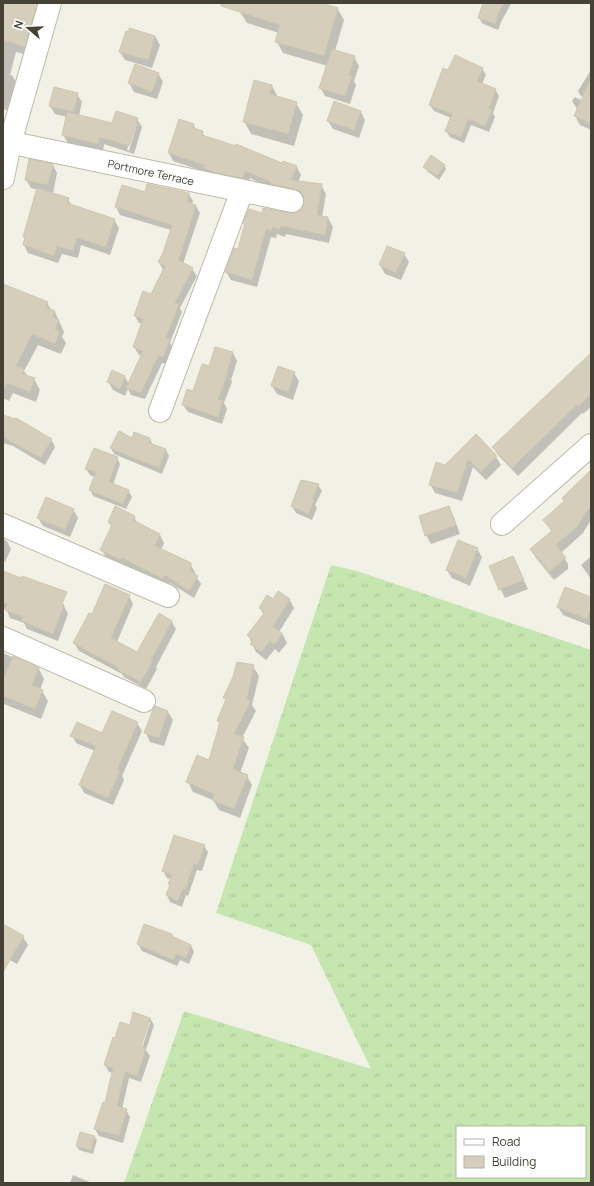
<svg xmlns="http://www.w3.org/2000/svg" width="594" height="1186" viewBox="0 0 594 1186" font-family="Manrope,sans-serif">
	<defs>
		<pattern id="grass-tufts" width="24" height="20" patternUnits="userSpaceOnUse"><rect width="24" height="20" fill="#c5e6af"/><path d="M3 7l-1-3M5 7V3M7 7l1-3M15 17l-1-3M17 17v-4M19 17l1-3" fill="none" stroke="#abc697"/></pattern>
	</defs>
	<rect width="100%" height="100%" fill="#f2f1e6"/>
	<path fill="url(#grass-tufts)" fill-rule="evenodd" d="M 331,565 L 357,571 L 591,650 L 591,1183 L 124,1183 L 184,1011 L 371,1069 L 311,945 L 216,913 ZM 457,1127 L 585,1127 L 585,1177 L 457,1177 Z"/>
	<g fill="#0003" fill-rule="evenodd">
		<polygon points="243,3 318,3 337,8 344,20 335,51 354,57 359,66 354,81 356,85 350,104 325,96 320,87 328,66 283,53 277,42 279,33 247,23 240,12"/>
		<polygon points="484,3 511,3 511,4 502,20 498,30 483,24 479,18"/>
		<polygon points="3,9 32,18 38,28 30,56 16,52 10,75 12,75 18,86 12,111 3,109"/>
		<polygon points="155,36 160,45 152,68 125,60 120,52"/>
		<polygon points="482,68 486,75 482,84 495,89 499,96 493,113 495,117 489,132 471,125 464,143 450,137 446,131 451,118 434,111 430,105 449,71"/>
		<polygon points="591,70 591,101 580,95 578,91"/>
		<polygon points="158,73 163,82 157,99 134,92 129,83"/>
		<polygon points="255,81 272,86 278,97 296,103 303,115 294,146 251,134 244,121"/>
		<path d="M 77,94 L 82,102 L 79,116 L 113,124 L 137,119 L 142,127 L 134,154 L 104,144 L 103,152 L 68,143 L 63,135 L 67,117 L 55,114 L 50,106 ZM 135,123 L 137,123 L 129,151 L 127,150 Z"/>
		<polygon points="575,97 591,105 591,130 580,125 575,116 577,109 572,101"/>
		<polygon points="361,112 365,120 359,138 333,129 328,121"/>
		<polygon points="193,125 197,130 202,132 205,137 283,164 296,166 301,175 298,182 321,185 326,194 322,217 328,218 333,227 329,243 286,234 285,237 277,234 276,238 271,237 257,287 231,280 226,272 238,250 245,224 245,223 263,214 296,214 302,210 305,199 275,190 250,178 247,186 173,161 169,153"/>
		<polygon points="53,165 57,173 53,194 68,199 72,206 114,220 119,228 110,255 81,245 78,258 62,254 58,263 28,253 24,245 26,239 24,237 38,190 31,188 26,180"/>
		<polygon points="444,165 446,169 439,180 427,171 425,167"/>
		<polygon points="145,194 189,194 193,201 192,204 196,206 200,213 183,264 192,269 197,276 180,308 182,312 170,343 173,347 167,364 162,363 145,399 131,395 128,389 125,396 113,390 108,381 125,377 129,384 142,356 139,355 134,347 143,324 139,323 135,316 151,295 163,270 159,262 164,253 171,230 120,215 116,207"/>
		<polygon points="404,254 409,262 401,280 385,274 380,265"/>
		<polygon points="3,303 47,303 52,311 55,312 64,332 62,337 66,343 61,354 38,345 24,371 28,377 34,379 40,390 36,402 13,393 9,401 3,398"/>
		<polygon points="233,353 237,361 231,380 232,382 224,403 227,409 222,424 188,412 183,405 210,368"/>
		<polygon points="591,355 591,407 583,414 582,413 518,476 498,455 493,447"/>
		<polygon points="294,373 299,381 293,400 277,394 272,386"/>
		<polygon points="3,416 51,439 55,447 45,465 13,446 3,443"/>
		<polygon points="476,435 496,457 501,465 486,480 473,467 462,501 435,493 430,484 446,466"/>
		<polygon points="133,439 150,439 153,445 166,450 169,456 162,474 114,454 111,448"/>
		<polygon points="117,458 120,464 113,485 128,490 132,497 126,509 93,496 90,489 95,477 90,475 86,469"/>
		<polygon points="591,471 591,520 583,533 561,553 568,564 568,569 554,580 536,558 531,549 552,532 544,520 565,501"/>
		<polygon points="318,485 322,491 315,505 317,508 312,520 296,513 292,506"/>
		<polygon points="448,507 453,515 460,534 431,544 426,535"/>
		<polygon points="73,509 78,518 70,537 43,526 38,518"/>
		<polygon points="134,517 138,524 160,535 164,543 161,550 190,564 195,572 195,575 201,584 194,598 170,583 168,586 127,566 126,567 106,558 102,550 112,528 109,522"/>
		<polygon points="3,539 7,541 11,549 5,562 3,561"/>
		<polygon points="477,549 482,557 470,586 452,578 447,570"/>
		<polygon points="591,556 591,579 581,565"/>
		<polygon points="513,557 528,589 505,598 490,567"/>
		<polygon points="3,582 62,602 68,614 58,641 27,629 24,623 10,618 6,609 3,609"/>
		<polygon points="278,593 290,600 294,608 279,632 283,635 287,643 279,653 275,649 266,660 256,652 248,635 264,615 260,608 273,601"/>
		<polygon points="129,596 133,604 117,642 138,653 159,615 172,622 176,629 156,667 157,669 146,689 124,677 122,674 79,651 74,643 92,616"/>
		<polygon points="591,598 591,626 563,615 558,607"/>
		<polygon points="3,653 39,669 44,679 40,690 42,691 48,701 41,719 4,704 3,701"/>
		<polygon points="253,666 259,676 252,705 256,711 242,738 249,748 240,773 247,776 252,785 240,818 219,810 213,800 193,792 188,782 209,761 221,725 218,720 226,701 224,697"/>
		<polygon points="168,712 173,720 164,746 150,742 146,733"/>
		<polygon points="137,723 142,731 122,776 124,780 113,805 84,793 80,785 95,751 76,743 72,735 103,735"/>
		<polygon points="204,846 208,852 202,871 197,870 188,896 186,895 182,907 170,902 167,895 171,886 171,879 167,878 163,871"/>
		<polygon points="3,925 23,937 28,945 17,964 3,956"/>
		<polygon points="172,935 173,938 191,945 194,952 189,964 180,960 177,966 142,951 138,944"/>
		<path d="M 150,1018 L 154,1025 L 146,1050 L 150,1056 L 141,1082 L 129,1078 L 122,1109 L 126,1110 L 130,1117 L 123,1143 L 99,1136 L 95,1129 L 105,1104 L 113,1073 L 109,1072 L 105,1065 L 116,1039 L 130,1026 ZM 148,1022 L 150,1022 L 141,1052 L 139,1051 Z"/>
		<polygon points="94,1137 97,1140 93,1154 79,1150 77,1146"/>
		<polygon points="73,1175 92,1183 70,1183"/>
	</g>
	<g fill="#d4cebb" stroke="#cec7af">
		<polygon points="3,3 37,3 25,47 3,40"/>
		<polygon points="221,3 322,3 338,8 324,56 275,42 280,25 221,6"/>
		<polygon points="483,3 504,3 499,12 495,24 478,18"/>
		<polygon points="129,28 155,36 148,60 119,52 126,31 129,32"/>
		<polygon points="332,49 355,56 349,75 352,76 345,96 319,88"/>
		<polygon points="455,55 483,68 477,81 496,89 489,108 492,110 485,126 468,119 461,137 445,131 452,114 429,105 443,68 448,70"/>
		<polygon points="135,64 159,73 152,92 128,83"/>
		<polygon points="591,78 591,124 574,116"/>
		<polygon points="254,80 272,85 270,94 297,102 288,134 243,122"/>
		<polygon points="54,87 78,93 74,112 49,106"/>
		<polygon points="334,101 361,111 354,130 327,121"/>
		<polygon points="116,111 138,118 129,146 100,137 98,144 62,135 67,112 112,123"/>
		<polygon points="179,119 194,124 193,128 203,131 202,135 236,146 236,144 282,163 283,161 297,166 291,180 322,184 317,215 328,217 325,235 281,226 280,229 273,227 271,231 266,229 252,280 225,272 234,248 238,249 245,223 243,223 249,209 262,213 263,208 289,213 296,213 302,209 304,203 304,197 301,192 295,189 270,184 271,182 245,171 243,178 216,173 204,168 205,165 168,153"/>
		<polygon points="431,155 445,165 437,176 423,167"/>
		<polygon points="29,159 53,164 48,185 25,180"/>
		<polygon points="147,184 189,193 187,202 196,205 181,254 178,260 193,268 175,303 179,304 166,338 170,339 163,357 158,356 141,393 126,388 143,351 133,347 143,319 134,316 143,291 151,294 165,266 158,262 163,253 172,225 115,207 122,185 145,192"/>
		<polygon points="37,188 69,198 67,203 115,219 106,247 77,238 73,251 57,246 54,256 23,245 25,237 23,237"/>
		<polygon points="387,246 405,253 396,273 379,265"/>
		<polygon points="3,284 48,302 46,307 55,311 52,317 59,320 55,329 60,331 55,344 32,334 16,366 24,369 22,374 35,378 30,392 7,383 3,390"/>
		<polygon points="215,347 233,352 227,373 228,373 218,399 223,401 218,417 182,405 187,389 193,391 202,364 209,366"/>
		<polygon points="591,353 591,394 578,407 577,405 512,468 492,447"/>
		<polygon points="278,366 295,372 288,392 271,386"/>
		<polygon points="112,370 125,376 120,389 107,382"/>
		<polygon points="3,415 15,419 16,418 52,439 41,458 3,437"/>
		<polygon points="119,431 132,438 134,432 150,438 149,443 166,449 159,468 110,448"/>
		<polygon points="476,434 497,456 481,472 468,459 457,493 429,485 436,462 445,465"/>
		<polygon points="94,448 118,457 109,482 129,490 123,504 89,490 96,472 85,469"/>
		<polygon points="591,470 591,507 585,513 578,526 556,545 566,558 549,572 530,549 552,531 543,520 564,501 562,498"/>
		<polygon points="301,480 319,484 312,500 314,500 308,514 291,506"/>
		<polygon points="46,497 74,509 65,530 37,518"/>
		<polygon points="115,506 135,516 133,520 160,534 155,546 191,563 191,571 198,576 189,591 165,575 163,579 122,558 121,560 100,550 112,525 108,522"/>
		<polygon points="449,506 456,525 425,536 419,516"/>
		<polygon points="458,540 478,548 466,578 446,570"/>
		<polygon points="513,556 524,580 499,590 489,566"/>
		<polygon points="3,571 21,578 22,576 67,592 62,604 64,605 53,634 21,621 23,617 5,610 7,604 3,603"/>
		<polygon points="105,584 130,595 111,638 137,652 159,613 172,621 151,660 153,660 141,682 118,670 119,668 73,643 89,613 92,614"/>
		<polygon points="565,587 591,597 591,608 587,619 557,607"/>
		<polygon points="278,591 290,599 273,626 283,634 274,645 270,641 261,652 250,644 253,640 247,635 265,612 259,608 267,595 273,599"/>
		<polygon points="13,656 39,668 32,685 43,690 35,709 3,696 3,681"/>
		<polygon points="237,662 254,665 247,699 251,701 234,734 244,737 233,769 248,775 234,809 212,800 214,794 186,782 197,755 209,760 220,722 217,721 226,699 223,698 233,677"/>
		<polygon points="155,706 168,711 159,738 144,733 153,710"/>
		<polygon points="112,711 138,722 117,770 120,771 108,798 79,785 96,746 70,736 77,722 102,733"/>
		<polygon points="174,835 205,845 198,865 194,864 185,890 183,889 178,901 166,895 170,885 168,884 172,875 162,871"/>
		<polygon points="3,924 24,936 3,972"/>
		<polygon points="144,924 172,934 172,936 191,945 186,958 176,954 173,960 137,944"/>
		<polygon points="133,1012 150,1018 141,1047 146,1048 137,1076 125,1072 117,1106 127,1109 119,1136 94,1129 103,1102 105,1103 113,1068 104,1065 113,1037 115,1038 120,1022 130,1025"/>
		<polygon points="80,1132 95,1136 91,1150 76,1146"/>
	</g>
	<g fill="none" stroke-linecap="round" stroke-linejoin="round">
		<defs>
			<g id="minor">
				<polyline points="3,141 292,201"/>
				<polyline points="3,178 10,143 50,3"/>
				<polyline points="160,411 242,191"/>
				<polyline points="502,524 591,445"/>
				<polyline points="3,525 168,596"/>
				<polyline points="3,638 144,701"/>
			</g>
		</defs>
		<use href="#minor" stroke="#bebaa9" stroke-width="24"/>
		<use href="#minor" stroke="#fff" stroke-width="22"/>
	</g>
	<g text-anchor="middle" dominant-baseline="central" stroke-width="3" stroke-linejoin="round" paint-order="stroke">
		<g font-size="11" fill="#454135" stroke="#fff">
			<text transform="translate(151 172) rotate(12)">Portmore Terrace</text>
		</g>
	</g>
	<rect width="594" height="1186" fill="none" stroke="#454135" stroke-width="8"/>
	<rect x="456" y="1126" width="130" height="52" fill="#ffffff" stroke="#b5b3ae"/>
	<rect x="464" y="1139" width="20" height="6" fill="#ffffff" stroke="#b5b3ae"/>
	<text x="492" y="1146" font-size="12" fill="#454135">Road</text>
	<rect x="464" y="1156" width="20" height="12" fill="#d4cebb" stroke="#b5b3ae"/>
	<text x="492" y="1166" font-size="12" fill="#454135">Building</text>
	<g transform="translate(28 28) rotate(289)" stroke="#ffffff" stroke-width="3" paint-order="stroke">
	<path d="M0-3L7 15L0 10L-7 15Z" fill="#454135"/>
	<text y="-6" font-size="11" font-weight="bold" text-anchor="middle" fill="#454135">N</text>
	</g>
</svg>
